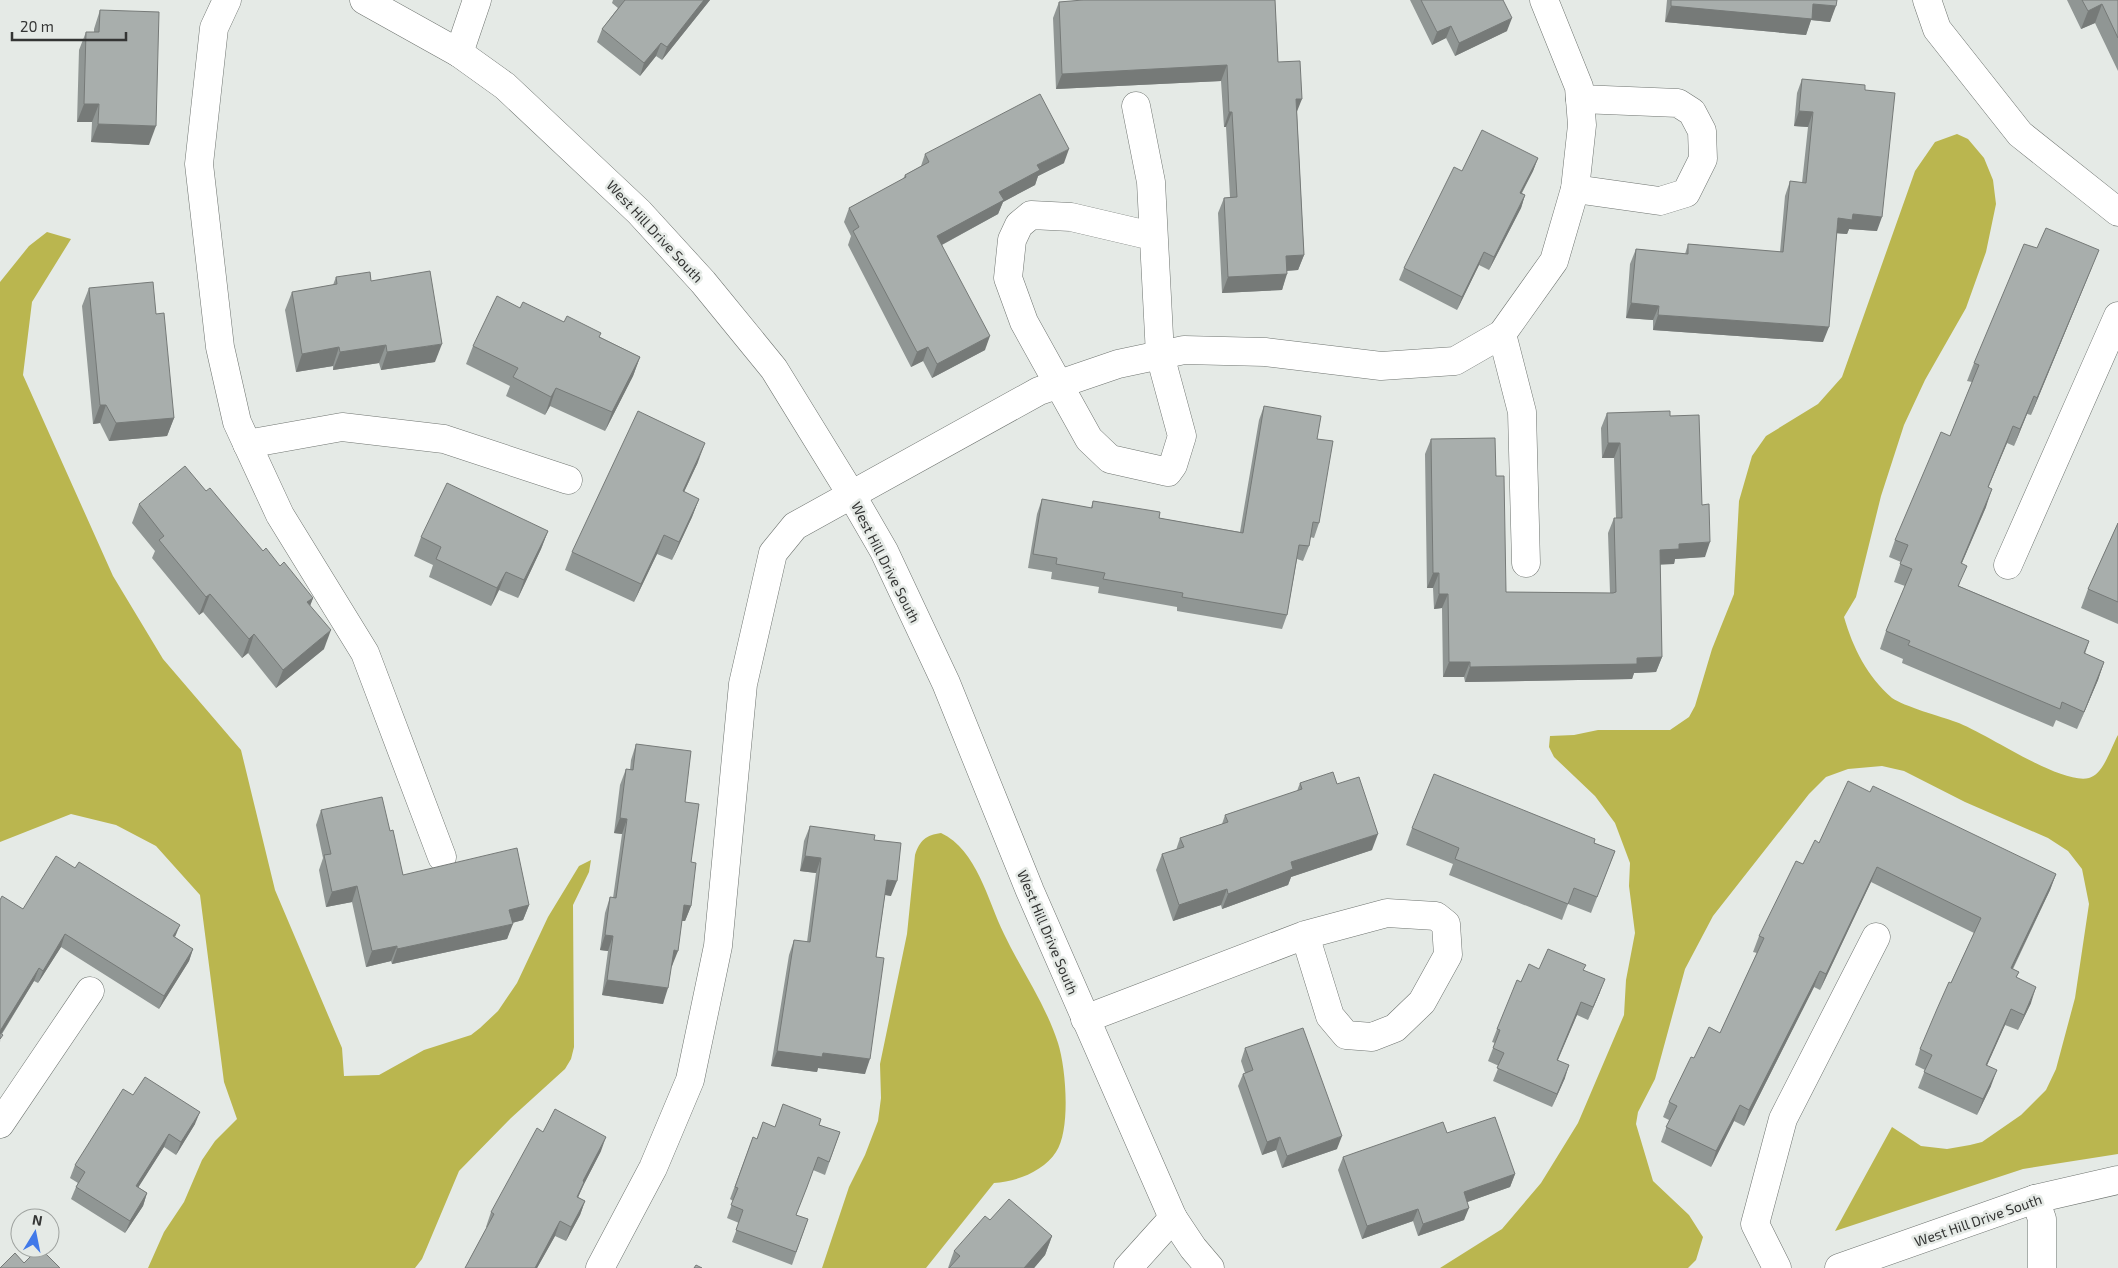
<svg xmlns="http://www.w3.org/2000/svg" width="2118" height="1268" viewBox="0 0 2118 1268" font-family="'Exo 2',sans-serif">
	<rect width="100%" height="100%" fill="#e5eae6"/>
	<g fill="#bab64f">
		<path d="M 1957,134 L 1968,139 L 1984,158 L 1993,180 L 1996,204 L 1986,252 L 1966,308 L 1925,380 L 1904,425 L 1881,496 L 1856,597 L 1844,617 C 1853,648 1867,676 1892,698 C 1903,706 1942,717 1956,722 C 1987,733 2060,785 2089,778 C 2104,774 2111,747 2118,735 L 2118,1154 L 2023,1169 L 1835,1231 L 1892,1127 L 1921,1146 L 1947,1149 L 1970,1145 L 1982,1142 L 2021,1115 L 2046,1090 L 2056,1069 L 2075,998 L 2089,904 L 2082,869 L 2068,851 L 2048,838 L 1965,802 L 1904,771 L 1882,766 L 1848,769 L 1826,777 L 1809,794 L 1713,916 L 1685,969 L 1655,1079 L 1638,1112 L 1636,1124 L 1653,1181 L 1689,1215 L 1703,1237 L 1696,1260 L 1688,1268 L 1440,1268 L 1502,1229 L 1541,1183 L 1578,1123 L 1624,1015 L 1626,980 L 1635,933 L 1629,886 L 1630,863 L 1615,823 L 1595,796 L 1554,757 L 1549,747 L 1550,736 L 1574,735 L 1598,730 L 1670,730 L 1689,717 L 1695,706 L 1712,649 L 1734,594 L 1739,501 L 1752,456 L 1766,436 L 1818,404 L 1842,377 L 1915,171 L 1935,142 Z"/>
		<polygon points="47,232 71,239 32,302 23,375 113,576 163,659 241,750 275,890 342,1048 344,1076 379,1075 424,1050 471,1035 480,1028 498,1011 517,983 548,917 579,866 591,860 589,872 573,905 574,1047 571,1059 565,1069 511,1118 459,1171 422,1259 415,1268 148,1268 164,1232 184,1202 202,1160 215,1141 237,1119 224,1082 200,895 156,846 116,825 71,814 0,842 0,282 29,246"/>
		<path d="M 941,833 C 977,850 988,901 1004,934 C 1021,970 1046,1005 1058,1043 C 1066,1068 1071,1130 1056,1152 C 1044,1171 1016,1182 994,1183 L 926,1268 L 822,1268 L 849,1187 L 865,1155 L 878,1121 L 881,1098 L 880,1064 L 907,934 L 915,855 C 920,840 926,835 941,833 Z"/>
	</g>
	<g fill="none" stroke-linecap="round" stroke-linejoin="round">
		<defs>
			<g id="minor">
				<polyline points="227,0 214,28 199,164 220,347 237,422 280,515 365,653 442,857"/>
				<polyline points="1927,0 1937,29 2020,134 2118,212"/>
				<polyline points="459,53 477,0"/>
				<polyline points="1136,106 1151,182 1160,355 1182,436 1173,465 1168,472 1110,459 1089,439 1024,322 1008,278 1012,240 1019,225 1031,215 1071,217 1152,236"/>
				<polyline points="1575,189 1660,201 1686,193 1703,159 1702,131 1692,112 1678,103 1580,99"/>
				<polyline points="1502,334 1522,412 1526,563"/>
				<polyline points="247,444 342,427 444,439 568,480"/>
				<polyline points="2008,565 2118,316"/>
				<polyline points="1085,1019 1305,935 1387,913 1436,916 1446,924 1448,955 1422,1002 1395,1028 1372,1037 1346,1035 1330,1016 1305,935"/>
				<polyline points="0,1124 90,991"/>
				<polyline points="2035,1199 2042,1219 2042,1268"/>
				<polyline points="600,1268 653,1168 690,1080 718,946 743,684 773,553 795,526 1039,391 1118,364 1184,350 1265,352 1381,366 1455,361 1502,334 1554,261 1575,189 1582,125 1579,87 1544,0"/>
				<polyline points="1128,1268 1173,1218"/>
				<polyline points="1777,1268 1755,1224 1783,1119 1876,937"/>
			</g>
			<g id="tertiary">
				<polyline points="364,0 459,53 505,86 639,212 703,282 774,369 851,494 884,551 946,683 1030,891 1173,1218 1193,1248 1210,1268"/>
				<polyline points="1839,1268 2035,1199 2118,1180"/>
			</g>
		</defs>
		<use href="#minor" stroke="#6f7470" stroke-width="29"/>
		<use href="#tertiary" stroke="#6f7470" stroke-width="29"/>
		<use href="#minor" stroke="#fff" stroke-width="28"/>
		<use href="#tertiary" stroke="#fff" stroke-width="28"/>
	</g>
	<g fill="#909694">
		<polygon points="613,0 710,0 662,60 656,56 640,76 597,42 602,29 618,8 612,3"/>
		<polygon points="1082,0 1275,0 1278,62 1297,113 1304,255 1298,270 1287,271 1282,290 1222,293 1218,213 1224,198 1230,197 1226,127 1224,127 1221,81 1056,89 1053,18 1059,2 1082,1"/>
		<polygon points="1410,0 1503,0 1507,31 1455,56 1446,38 1432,45"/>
		<polygon points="1667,0 1837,0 1830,22 1811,20 1806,35 1665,22"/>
		<polygon points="2067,0 2118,0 2118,71 2095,23 2081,29"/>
		<polygon points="100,10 149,145 91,142 92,122 77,122 79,50 86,32 94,32 94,29"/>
		<polygon points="1802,79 1865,90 1877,231 1849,229 1847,234 1837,233 1823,342 1653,330 1653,320 1626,318 1630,264 1636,249 1685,254 1688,244 1780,252 1785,196 1790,181 1802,183 1808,127 1794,126 1797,93"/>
		<polygon points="925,154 1064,163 1038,176 1035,185 1003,202 998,214 942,245 985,350 932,378 923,361 911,367 848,245 851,236 844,222 849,208 903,179 905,175 921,166"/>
		<polygon points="1538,158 1533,171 1522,193 1525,195 1521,208 1489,270 1479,265 1457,310 1399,280 1404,268 1462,171"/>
		<polygon points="2092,267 2031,415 2027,414 2014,446 2007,443 1988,487 1986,507 1962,563 1959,586 2089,641 2085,654 2104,662 2098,680 2077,729 2056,720 2053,727 1902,663 1903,659 1880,649 1886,631 1905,586 1894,582 1901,562 1889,557 1895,540 1950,436 1972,382 1967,381 1974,363"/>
		<polygon points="336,277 371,281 435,362 381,370 379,363 333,370 333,366 296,372 285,310 292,292 333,285"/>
		<polygon points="89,288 156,314 174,418 167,436 109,441 100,423 93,424 82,306"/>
		<polygon points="520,308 564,322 600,337 640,357 633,376 605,431 550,406 545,415 506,396 510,386 466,364 473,346"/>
		<polygon points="1264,406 1317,439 1319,523 1314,538 1310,537 1309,546 1303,561 1297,559 1287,615 1282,629 1177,611 1177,607 1098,593 1099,587 1051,579 1052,572 1028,568 1037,514 1042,499 1091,508 1093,501 1159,518 1240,532 1259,420"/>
		<polygon points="1607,413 1670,416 1702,505 1705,557 1675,559 1674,564 1660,564 1662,657 1656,672 1634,673 1632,679 1465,682 1464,677 1443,677 1442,608 1434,609 1433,588 1427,588 1425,454 1431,439 1496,476 1506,592 1610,593 1608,533 1614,518 1616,518 1614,458 1602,458 1601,428"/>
		<polygon points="698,462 684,492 699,499 692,517 672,560 657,554 634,602 565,570 572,552"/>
		<polygon points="206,491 263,551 280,566 313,598 310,606 324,649 276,688 248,653 242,658 203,612 199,615 152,558 155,551 132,523 139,504"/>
		<polygon points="2118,523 2118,624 2081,608 2088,589"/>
		<polygon points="548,531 541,549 518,598 499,590 491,606 429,577 433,565 414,556 421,537"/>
		<polygon points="636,744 685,802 691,862 691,906 685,921 682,921 672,966 671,966 663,1004 602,995 608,951 600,950 605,913 610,897 613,898 622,834 614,833 620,785 626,769 630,770 631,760"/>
		<polygon points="1300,783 1337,784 1372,850 1291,877 1288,885 1222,909 1221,905 1173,921 1156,870 1162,854 1176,850 1180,838 1222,824 1225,815 1297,791"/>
		<polygon points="1870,792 2056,874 2050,890 2013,969 2019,972 2016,978 2031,1003 2018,1030 2005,1025 1987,1065 1991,1086 1977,1115 1918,1088 1925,1070 1915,1065 1920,1049 1974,933 1871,882 1820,990 1814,987 1744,1126 1734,1121 1711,1167 1661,1142 1669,1120 1663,1117 1669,1102 1694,1058 1720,1033 1757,953 1753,952 1759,936 1803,864 1819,843"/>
		<polygon points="321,810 390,831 403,875 529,905 523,920 512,923 507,939 392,964 391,961 366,967 352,902 326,907 319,870 323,858 316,825"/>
		<polygon points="810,826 874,840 891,896 885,895 876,957 865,1074 818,1068 817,1072 771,1066 789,955 794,940 807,942 816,873 800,871 804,841"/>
		<polygon points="1412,828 1594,843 1615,851 1591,913 1568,904 1562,920 1449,875 1453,864 1406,845"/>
		<polygon points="23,909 175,937 193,949 189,961 159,1009 61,947 38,983 34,981 2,1034 0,1043"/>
		<polygon points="1539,969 1584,970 1600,992 1588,1020 1577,1015 1558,1060 1565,1078 1552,1107 1493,1081 1499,1066 1488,1061 1495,1043 1492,1042 1497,1029 1521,982"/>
		<polygon points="1245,1048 1337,1149 1282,1168 1276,1150 1262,1155 1238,1086 1243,1074 1245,1073 1241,1061"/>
		<polygon points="133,1095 195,1124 176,1155 164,1147 138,1187 147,1193 143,1206 125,1233 71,1199 76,1187 78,1183 70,1178 75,1165"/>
		<polygon points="819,1125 840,1132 825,1175 813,1170 796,1215 808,1219 792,1265 732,1242 739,1223 727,1218 733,1201 730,1199 753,1137 757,1139 775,1127"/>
		<polygon points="1447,1133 1515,1174 1510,1187 1467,1202 1464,1220 1418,1236 1413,1221 1362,1239 1338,1170 1343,1157"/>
		<polygon points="601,1151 584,1184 578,1197 585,1201 580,1215 566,1241 555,1236 537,1268 465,1268 487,1227 486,1227 491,1212"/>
		<polygon points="990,1220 1052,1236 1045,1255 1034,1268 948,1268 954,1251"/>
	</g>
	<g fill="#767a78">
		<polygon points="704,0 710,0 662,60 667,47"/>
		<polygon points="1813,4 1836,6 1830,22 1811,20 1806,35 1665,22 1671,6"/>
		<polygon points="2102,4 2095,23 2081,29 2088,11"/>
		<polygon points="1512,18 1507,31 1455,56 1459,43"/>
		<polygon points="1451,26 1446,38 1432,45 1437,32"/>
		<polygon points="661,43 656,56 640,76 644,63"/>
		<polygon points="1227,65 1221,81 1056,89 1062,74"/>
		<polygon points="1296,99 1302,99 1296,114"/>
		<polygon points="84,104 99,104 92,122 77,122"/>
		<polygon points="1799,111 1813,112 1808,127 1794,126"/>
		<polygon points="1229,112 1232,112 1226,127 1224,127"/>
		<polygon points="98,124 156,126 149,145 91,142"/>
		<polygon points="1069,149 1064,163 1038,176 1035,185 1003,202 998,214 932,250 937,236 1037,165"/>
		<polygon points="1538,158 1533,171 1515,205 1520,193"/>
		<polygon points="1525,195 1521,208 1489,270 1494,257"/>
		<polygon points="1853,214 1882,217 1877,231 1849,229 1847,234 1833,233 1838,218"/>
		<polygon points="2099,250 2092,267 2031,415 2037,398"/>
		<polygon points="1484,252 1479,265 1457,310 1462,297"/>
		<polygon points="1304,255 1298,270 1281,271 1286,256"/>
		<polygon points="1287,274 1282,290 1222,293 1228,277"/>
		<polygon points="1631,303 1659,306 1653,320 1626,318"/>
		<polygon points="1658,315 1829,327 1823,342 1653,330"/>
		<polygon points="990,336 985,350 932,378 937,364"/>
		<polygon points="442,344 435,362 381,370 387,352"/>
		<polygon points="386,345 379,363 333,370 340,352"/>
		<polygon points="339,347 333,366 296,372 302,354"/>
		<polygon points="928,347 923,361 911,367 917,352"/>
		<polygon points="640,357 633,376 605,431 612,412"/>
		<polygon points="556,388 550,406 545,415 551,397"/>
		<polygon points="2034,396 2027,414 2014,446 2020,429"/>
		<polygon points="100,405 106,405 100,423 93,424"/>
		<polygon points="174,418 167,436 109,441 116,423"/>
		<polygon points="2013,426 2007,443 1981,505 1988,487"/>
		<polygon points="705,443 698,462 676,509 683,491"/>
		<polygon points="1608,443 1620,443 1614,458 1602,458"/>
		<polygon points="1992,489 1986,507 1954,581 1961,563"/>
		<polygon points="699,499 692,517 672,560 679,542"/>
		<polygon points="548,531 541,549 518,598 524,580"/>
		<polygon points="664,535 657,554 634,602 641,584"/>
		<polygon points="1710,542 1705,557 1675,559 1674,564 1655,565 1660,550 1679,544"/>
		<polygon points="506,572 499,590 491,606 497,588"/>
		<polygon points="1433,573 1439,573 1433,588 1427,588"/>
		<polygon points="210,594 203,612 199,615 206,597"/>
		<polygon points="1439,594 1448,594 1442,608 1434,609"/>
		<polygon points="313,598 306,616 307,602"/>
		<polygon points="331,630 324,649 276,688 283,670"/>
		<polygon points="254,634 248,653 242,658 249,639"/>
		<polygon points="1662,657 1656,672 1634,673 1632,679 1465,682 1470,667"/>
		<polygon points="1449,662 1470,662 1464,677 1443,677"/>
		<polygon points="2104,662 2098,680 2077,729 2084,712"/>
		<polygon points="620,818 627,819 622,834 614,833"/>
		<polygon points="1378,834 1372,850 1291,877 1288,885 1222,909 1228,894 1291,862"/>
		<polygon points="805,856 821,858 816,873 800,871"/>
		<polygon points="1877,867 1871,882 1820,990 1826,974"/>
		<polygon points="2056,874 2050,890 2005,984 2011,968"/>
		<polygon points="887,880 897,881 891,896 881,894"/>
		<polygon points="357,886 352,902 326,907 332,892"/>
		<polygon points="1227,889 1221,905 1173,921 1179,905"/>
		<polygon points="529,905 523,920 504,925 509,910"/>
		<polygon points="684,905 691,906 685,921 678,921"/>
		<polygon points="513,924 507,939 392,964 397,949"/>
		<polygon points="180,925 175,937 173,936"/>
		<polygon points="65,934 61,947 38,983 43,971"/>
		<polygon points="605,935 613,936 608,951 600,950"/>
		<polygon points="397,946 391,961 366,967 372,951"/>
		<polygon points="193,949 189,961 159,1009 164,996"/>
		<polygon points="674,950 678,951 672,966 668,966"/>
		<polygon points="39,968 34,981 0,1036 0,1031"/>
		<polygon points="1820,971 1814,987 1744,1126 1749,1110"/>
		<polygon points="1605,979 1600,992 1588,1020 1593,1007"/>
		<polygon points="607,980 668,988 663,1004 602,995"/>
		<polygon points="2036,987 2031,1003 2018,1030 2024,1015"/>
		<polygon points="1581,1002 1577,1015 1552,1073 1557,1060"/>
		<polygon points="2011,1009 2005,1025 1980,1081 1986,1065"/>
		<polygon points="777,1051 823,1053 870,1059 865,1074 818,1068 817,1072 771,1066"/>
		<polygon points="1569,1065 1565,1078 1552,1107 1557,1094"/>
		<polygon points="1997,1070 1991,1086 1977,1115 1983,1099"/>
		<polygon points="1740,1105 1734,1121 1711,1167 1716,1151"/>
		<polygon points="200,1112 195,1124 176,1155 181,1142"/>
		<polygon points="169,1134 164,1147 131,1199 136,1186"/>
		<polygon points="1342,1136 1337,1149 1282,1168 1287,1156"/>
		<polygon points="606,1137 601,1151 584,1184 572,1211 583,1181"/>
		<polygon points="1280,1137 1276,1150 1262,1155 1267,1142"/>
		<polygon points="1515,1174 1510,1187 1459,1205 1464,1192"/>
		<polygon points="147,1193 143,1206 125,1233 130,1221"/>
		<polygon points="585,1201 580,1215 566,1241 571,1227"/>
		<polygon points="1469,1208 1464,1220 1418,1236 1423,1224"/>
		<polygon points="1418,1209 1413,1221 1362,1239 1367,1226"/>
		<polygon points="560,1221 555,1236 537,1268 535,1268"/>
		<polygon points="1052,1236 1045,1255 1034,1268 1024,1268"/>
	</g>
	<g fill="#a8aeac" stroke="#767a78">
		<polygon points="625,0 704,0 667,47 661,43 644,63 602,29"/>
		<polygon points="1083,0 1275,0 1278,62 1300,61 1302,99 1296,99 1304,255 1286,256 1287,274 1228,277 1224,198 1237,197 1232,112 1229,112 1227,65 1062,74 1059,2"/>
		<polygon points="1421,0 1503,0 1512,18 1459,43 1451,26 1437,32"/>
		<polygon points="1671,0 1837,0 1836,6 1813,4 1812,19 1671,6"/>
		<polygon points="2082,0 2118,0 2118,38 2102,4 2088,11"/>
		<polygon points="100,10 159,12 156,126 98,124 99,104 84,104 86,32 99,32"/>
		<polygon points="1802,79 1865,85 1865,90 1895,93 1882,217 1853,214 1852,220 1838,218 1829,327 1658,315 1659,306 1631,303 1636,249 1688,254 1688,244 1783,252 1790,181 1806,183 1813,112 1799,111"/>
		<polygon points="1040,94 1069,149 1037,165 1040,170 999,192 1004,200 937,236 990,336 937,364 928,347 917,352 853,231 859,227 849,208 906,177 905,175 929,162 925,154"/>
		<polygon points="1482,130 1538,158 1520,193 1525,195 1494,257 1484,252 1462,297 1404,268 1454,167 1462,171"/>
		<polygon points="2046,228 2099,250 2037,398 2034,396 2020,429 2013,426 1988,487 1992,489 1961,563 1967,566 1958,586 2089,641 2084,653 2104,662 2084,712 2062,702 2060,709 1908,645 1910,641 1886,631 1912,569 1900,564 1908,545 1895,540 1941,432 1950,436 1979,365 1974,363 2024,244 2037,248"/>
		<polygon points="430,271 442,344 387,352 386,345 340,352 339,347 302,354 292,292 337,284 336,277 370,272 371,281"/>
		<polygon points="153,282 156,314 164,313 174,418 116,423 106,405 100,405 89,288"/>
		<polygon points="497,296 520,308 523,302 564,322 567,316 601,333 599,337 640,357 612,412 556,388 551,397 513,377 518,368 473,346"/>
		<polygon points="1264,406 1321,416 1317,439 1333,441 1319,523 1313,522 1309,546 1299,545 1287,615 1182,597 1183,593 1103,579 1105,573 1056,564 1057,558 1033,554 1042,499 1092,508 1093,501 1160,512 1159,518 1243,533"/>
		<polygon points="638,411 705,443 683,491 699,499 679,542 664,535 641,584 572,552"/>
		<polygon points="1670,411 1670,416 1699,415 1702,505 1709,504 1710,542 1679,544 1679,549 1660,550 1662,657 1637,658 1637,664 1470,667 1470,662 1449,662 1448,594 1439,594 1439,573 1433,573 1431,439 1495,438 1496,476 1504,476 1506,592 1613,593 1616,592 1614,518 1622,518 1620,443 1608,443 1607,413"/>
		<polygon points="185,466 206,491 210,488 263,551 266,548 280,566 284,562 313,598 307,602 331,630 283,670 254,634 249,639 210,594 206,597 159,540 164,536 139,504"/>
		<polygon points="447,483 548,531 524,580 506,572 497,588 436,559 441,547 421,537"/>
		<polygon points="2118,523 2118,602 2088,589"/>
		<polygon points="636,744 691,751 685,802 699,804 691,862 696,863 691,906 684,905 678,951 674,950 668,988 607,980 613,936 605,935 610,897 616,898 627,819 620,818 626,769 633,770"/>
		<polygon points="1333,772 1337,784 1359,777 1378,834 1291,862 1293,869 1228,894 1227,889 1179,905 1162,854 1184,847 1180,838 1228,822 1225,815 1302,789 1300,783"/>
		<polygon points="1434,774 1595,839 1594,843 1615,851 1597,897 1574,888 1568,904 1455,859 1459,848 1412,828"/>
		<polygon points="1848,781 1870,792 1873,786 2056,874 2011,968 2019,972 2016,977 2036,987 2024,1015 2011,1009 1986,1065 1997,1070 1983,1099 1924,1072 1932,1055 1920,1049 1937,1009 1949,982 1951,983 1981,918 1877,867 1826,974 1820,971 1749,1110 1740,1105 1716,1151 1666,1127 1677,1106 1669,1102 1691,1057 1694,1058 1709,1027 1720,1033 1764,938 1759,936 1796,861 1803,864 1815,840 1819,843"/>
		<polygon points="382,797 390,831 393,830 403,875 517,848 529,905 509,910 513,924 397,949 397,946 372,951 357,886 332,892 324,855 331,854 321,810"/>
		<polygon points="810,826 875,835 874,840 901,843 897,881 887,880 876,957 884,958 870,1059 823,1053 822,1057 777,1051 794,940 810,942 821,858 805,856"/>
		<polygon points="56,856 75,868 79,862 180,925 173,936 193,949 164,996 65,934 43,971 39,968 0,1031 0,900 2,896 23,909"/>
		<polygon points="1548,949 1586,965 1583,970 1605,979 1593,1007 1581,1002 1557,1060 1569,1065 1557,1094 1497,1068 1504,1053 1493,1048 1500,1030 1497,1029 1517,980 1521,982 1529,964 1539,969"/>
		<polygon points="1303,1028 1342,1136 1287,1156 1280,1137 1267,1142 1243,1074 1253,1070 1245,1048"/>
		<polygon points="0,1033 3,1035 0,1039"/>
		<polygon points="145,1077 200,1112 181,1142 169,1134 136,1186 147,1193 130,1221 76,1187 85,1172 75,1165 123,1089 133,1095"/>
		<polygon points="783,1104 821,1119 819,1125 840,1132 829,1162 818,1157 807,1187 796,1215 808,1219 796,1252 736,1230 743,1210 731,1205 738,1188 735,1187 753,1137 757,1139 763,1122 775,1127"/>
		<polygon points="555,1109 606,1137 583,1181 584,1182 577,1197 585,1201 571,1227 560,1221 535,1268 465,1268 494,1214 491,1212 537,1128 543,1132"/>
		<polygon points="1495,1117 1515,1174 1464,1192 1469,1208 1423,1224 1418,1209 1367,1226 1343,1157 1443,1122 1447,1133"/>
		<polygon points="1009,1199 1052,1236 1024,1268 949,1268 960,1256 954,1251 985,1216 990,1220"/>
		<polygon points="39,1248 40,1248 60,1268 0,1268 15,1253 24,1263"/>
		<polygon points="696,1265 702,1268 694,1268"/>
	</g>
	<g text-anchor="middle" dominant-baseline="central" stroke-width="5" stroke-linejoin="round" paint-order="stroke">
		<g font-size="14" fill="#343534" stroke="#e5eae6">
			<text transform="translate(655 231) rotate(47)">West Hill Drive South</text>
			<text transform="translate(886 562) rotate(63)">West Hill Drive South</text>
			<text transform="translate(1048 932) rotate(67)">West Hill Drive South</text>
			<text transform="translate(1978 1220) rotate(-19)">West Hill Drive South</text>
		</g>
	</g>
	<g transform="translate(35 1233) rotate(10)"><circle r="24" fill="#e5eae6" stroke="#9ea29f"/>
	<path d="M0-4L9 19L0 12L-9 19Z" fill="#4179e9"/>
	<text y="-8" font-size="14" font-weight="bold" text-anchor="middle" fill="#343534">N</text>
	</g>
	<path d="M12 32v8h114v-8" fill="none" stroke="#343534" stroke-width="2.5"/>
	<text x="20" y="32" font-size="15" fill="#343534" stroke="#e5eae6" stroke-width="4" paint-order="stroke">20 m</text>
</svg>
